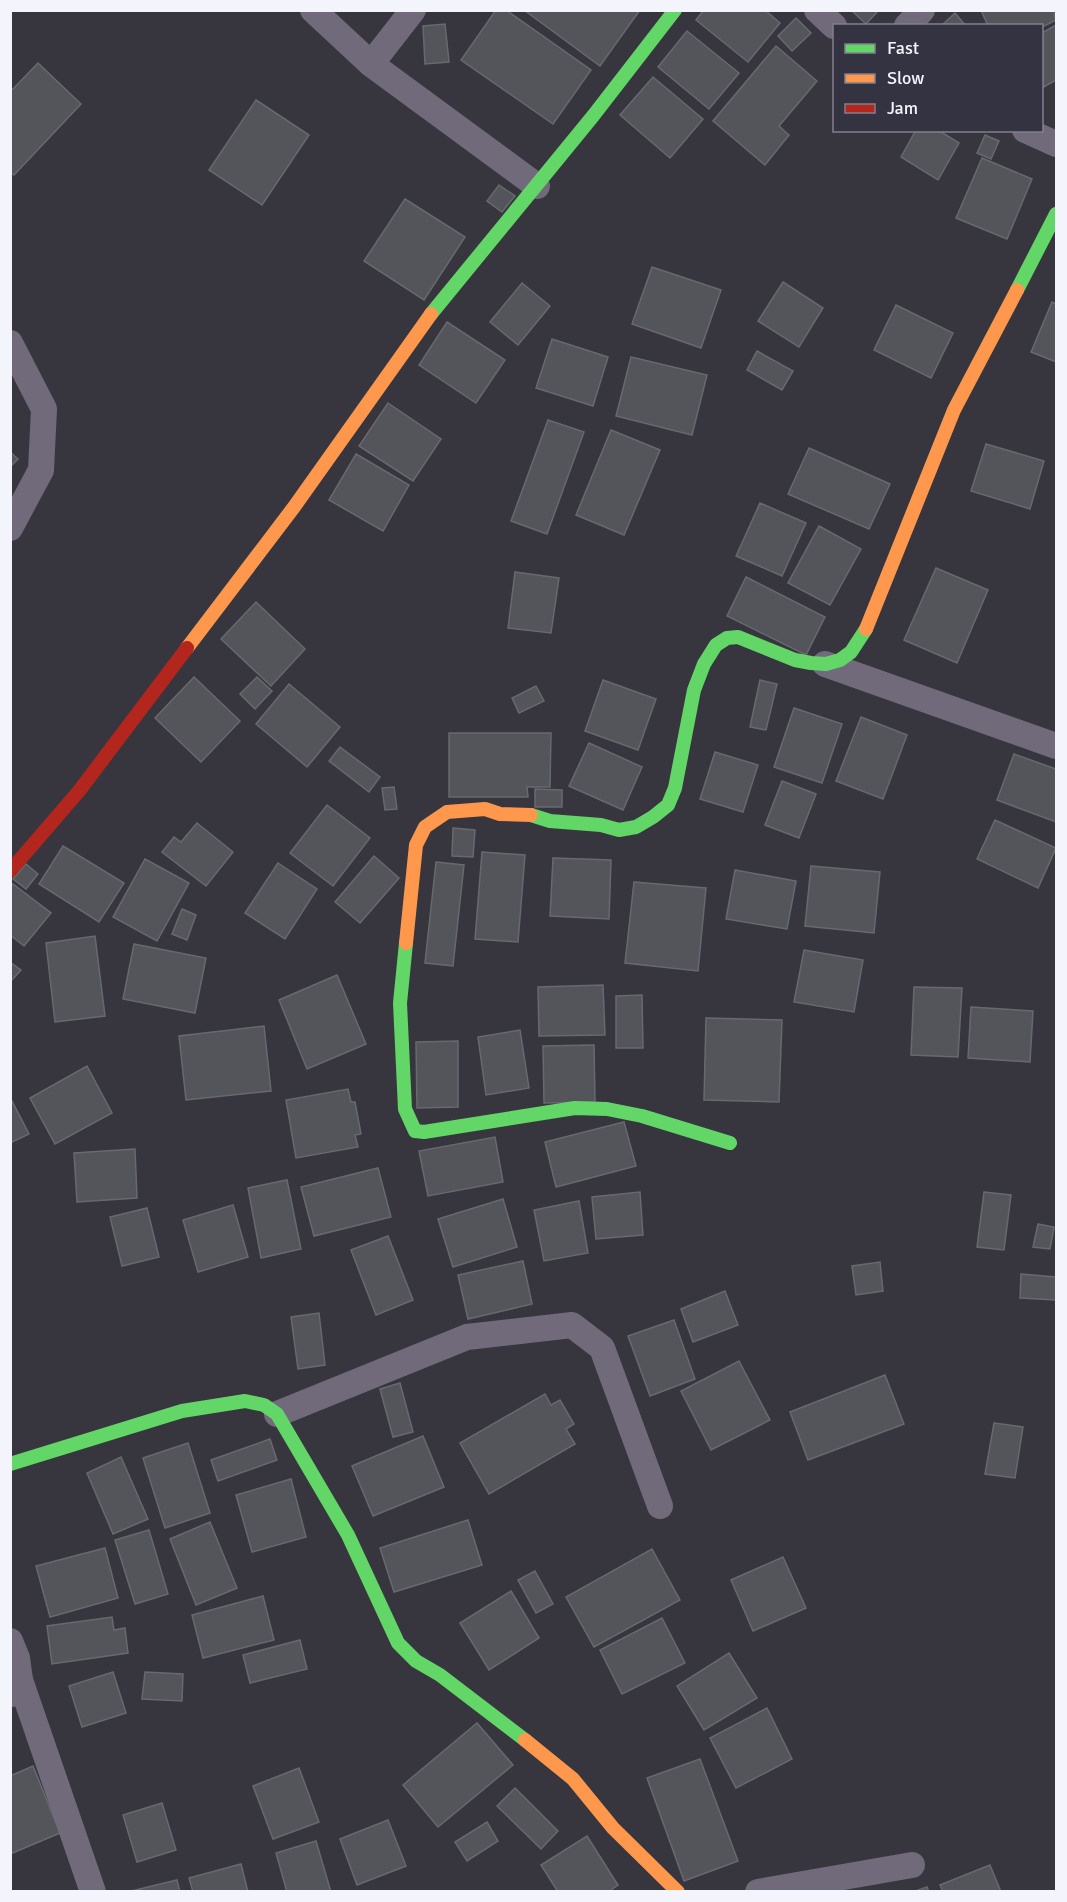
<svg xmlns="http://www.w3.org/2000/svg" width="1067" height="1902" viewBox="0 0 1067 1902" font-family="Signika,sans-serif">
	<rect width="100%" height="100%" fill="#37363e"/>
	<g fill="#54545b" stroke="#686970" stroke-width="1.5">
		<polygon points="496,10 506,10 591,70 553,124 461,60"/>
		<polygon points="524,10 640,10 600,66"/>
		<polygon points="704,10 765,10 780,23 748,62 696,20"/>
		<polygon points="851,10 879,10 866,24"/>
		<polygon points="981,10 1053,10 1056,20 1042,27 1042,26 988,26"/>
		<polygon points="955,13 966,26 941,26"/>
		<polygon points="796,18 811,33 792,51 778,36"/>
		<polygon points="445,24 449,62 425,64 423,26"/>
		<polygon points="1056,25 1056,80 1042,88 1042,33"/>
		<polygon points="687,31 739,73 709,109 658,67"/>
		<polygon points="776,46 817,81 779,126 789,135 765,165 713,121"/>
		<polygon points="38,63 81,104 14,175 10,172 10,92"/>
		<polygon points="653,77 703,119 670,158 620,115"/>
		<polygon points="256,100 309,135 262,205 209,170"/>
		<polygon points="916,130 938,130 959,143 938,180 901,157"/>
		<polygon points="985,135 999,141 991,159 977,153"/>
		<polygon points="982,158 1032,179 1007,239 956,218"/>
		<polygon points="499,185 515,196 502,212 487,201"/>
		<polygon points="405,199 465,237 424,300 364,261"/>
		<polygon points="652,267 721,290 701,348 632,324"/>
		<polygon points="783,282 823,308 799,347 758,321"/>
		<polygon points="522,283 550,306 518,345 490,322"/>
		<polygon points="1052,302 1056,304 1056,362 1031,352"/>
		<polygon points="896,305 953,333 931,378 874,350"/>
		<polygon points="447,322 505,360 476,403 419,365"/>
		<polygon points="552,339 608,357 593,406 536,388"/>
		<polygon points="757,351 793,371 782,390 747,370"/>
		<polygon points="631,357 707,375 692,435 616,416"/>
		<polygon points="388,403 441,439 413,481 359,446"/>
		<polygon points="548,420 584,432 547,534 511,521"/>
		<polygon points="611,430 660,450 624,535 576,515"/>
		<polygon points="986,444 1044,461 1030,509 971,491"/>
		<polygon points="809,448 890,484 869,529 788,494"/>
		<polygon points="10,452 18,459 10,467"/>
		<polygon points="356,454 409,485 383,531 329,500"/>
		<polygon points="760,503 806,523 782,576 736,556"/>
		<polygon points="819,526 861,549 830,605 788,583"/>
		<polygon points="936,568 988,590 957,663 904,640"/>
		<polygon points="515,572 559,578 551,633 508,628"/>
		<polygon points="746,577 825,617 806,655 727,616"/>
		<polygon points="256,602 305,649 271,686 221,639"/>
		<polygon points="194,677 240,721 201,762 155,718"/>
		<polygon points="257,677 272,691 255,709 240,694"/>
		<polygon points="603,680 656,699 638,750 585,731"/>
		<polygon points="760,680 777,684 766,730 750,727"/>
		<polygon points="289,684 340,727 307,767 256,724"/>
		<polygon points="536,686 544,701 519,713 512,698"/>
		<polygon points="794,708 842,724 822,783 774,767"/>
		<polygon points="861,717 907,735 883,799 836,781"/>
		<polygon points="449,733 551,733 550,787 527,787 528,797 449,797"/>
		<polygon points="589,743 642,767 623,810 569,786"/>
		<polygon points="340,747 380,777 369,792 329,761"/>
		<polygon points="715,752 758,765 743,812 700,799"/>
		<polygon points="1014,754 1056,769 1056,822 997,800"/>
		<polygon points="782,781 816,794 799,838 765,825"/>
		<polygon points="394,787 397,809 385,810 382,788"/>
		<polygon points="535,789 562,790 562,807 535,807"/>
		<polygon points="327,805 370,838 333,886 290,853"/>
		<polygon points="995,820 1056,848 1038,888 977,859"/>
		<polygon points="197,823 233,852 206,886 162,852 174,837 181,842"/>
		<polygon points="453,828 475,830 473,857 452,856"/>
		<polygon points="63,846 124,883 99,922 39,884"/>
		<polygon points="482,852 525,855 518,942 475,939"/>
		<polygon points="374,856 399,878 360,923 335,902"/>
		<polygon points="553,858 611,860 609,919 550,916"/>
		<polygon points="145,859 189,883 157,941 113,917"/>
		<polygon points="436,862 464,865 453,966 425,963"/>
		<polygon points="278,863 317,889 285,939 245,913"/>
		<polygon points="26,864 38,874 26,889 13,879"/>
		<polygon points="811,866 880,872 874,933 805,926"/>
		<polygon points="735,870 796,881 787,929 726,919"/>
		<polygon points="634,882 706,888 698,971 625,963"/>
		<polygon points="13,884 51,913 24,946 10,935 10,887"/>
		<polygon points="182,909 196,915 187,940 172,934"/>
		<polygon points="95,936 105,1016 55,1022 46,943"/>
		<polygon points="134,944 206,958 195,1013 123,999"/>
		<polygon points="804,950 863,960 854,1012 794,1002"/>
		<polygon points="10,962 21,970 10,982"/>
		<polygon points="337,975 366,1044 307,1069 279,1000"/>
		<polygon points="603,985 605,1035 539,1036 538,987"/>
		<polygon points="914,987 962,988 958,1057 911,1055"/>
		<polygon points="642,995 643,1048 616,1048 616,996"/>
		<polygon points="971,1007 1033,1011 1030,1062 968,1058"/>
		<polygon points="706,1018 782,1020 779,1102 704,1100"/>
		<polygon points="264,1026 271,1091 186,1100 179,1036"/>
		<polygon points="520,1030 529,1088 486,1095 478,1037"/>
		<polygon points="458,1041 458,1107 417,1108 416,1042"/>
		<polygon points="594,1045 595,1102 544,1103 543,1046"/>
		<polygon points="87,1066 112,1113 55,1144 30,1098"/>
		<polygon points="348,1089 351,1102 355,1102 361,1134 355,1135 358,1147 296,1158 286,1100"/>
		<polygon points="10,1097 29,1134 10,1143"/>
		<polygon points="624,1122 636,1166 556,1187 545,1142"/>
		<polygon points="495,1137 503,1182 428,1196 419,1151"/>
		<polygon points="135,1149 137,1198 77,1202 74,1153"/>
		<polygon points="378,1168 391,1217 314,1236 301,1187"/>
		<polygon points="287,1180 301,1249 261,1258 248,1188"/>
		<polygon points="640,1192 643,1235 596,1239 592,1197"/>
		<polygon points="984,1192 1011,1195 1004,1250 977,1247"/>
		<polygon points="503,1199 517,1247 453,1267 438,1219"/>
		<polygon points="579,1201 588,1253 544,1261 534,1210"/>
		<polygon points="233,1205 248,1257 198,1272 183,1220"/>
		<polygon points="147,1208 159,1257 122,1266 110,1217"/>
		<polygon points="1038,1224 1054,1227 1050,1249 1033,1247"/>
		<polygon points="388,1236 413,1300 376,1315 351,1250"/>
		<polygon points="523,1261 532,1304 468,1319 458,1275"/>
		<polygon points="880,1262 883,1291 856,1295 852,1266"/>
		<polygon points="1021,1274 1056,1277 1056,1300 1020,1298"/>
		<polygon points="725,1291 738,1325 693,1342 681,1309"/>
		<polygon points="319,1313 325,1365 298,1369 291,1317"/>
		<polygon points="674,1320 695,1379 650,1396 628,1336"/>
		<polygon points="739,1361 770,1420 711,1450 681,1391"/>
		<polygon points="885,1375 904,1424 808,1460 790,1412"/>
		<polygon points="400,1383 413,1432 393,1437 380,1389"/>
		<polygon points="545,1394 551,1405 560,1400 574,1424 566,1429 575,1444 489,1494 460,1443"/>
		<polygon points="994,1423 1023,1427 1015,1478 985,1474"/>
		<polygon points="423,1436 444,1487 373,1516 352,1466"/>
		<polygon points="270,1439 277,1460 218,1481 211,1460"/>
		<polygon points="188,1443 210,1513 165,1528 143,1458"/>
		<polygon points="121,1457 148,1519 113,1534 87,1473"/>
		<polygon points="291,1479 306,1537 252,1552 236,1495"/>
		<polygon points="468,1520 482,1565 394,1592 380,1548"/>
		<polygon points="210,1522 237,1588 196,1605 170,1539"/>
		<polygon points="149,1530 168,1594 135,1604 115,1540"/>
		<polygon points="105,1548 118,1598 50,1617 36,1566"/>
		<polygon points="652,1549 680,1600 594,1647 566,1597"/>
		<polygon points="783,1557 806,1608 753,1631 731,1580"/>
		<polygon points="535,1571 553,1604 536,1613 518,1580"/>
		<polygon points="511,1591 539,1638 489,1670 460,1623"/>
		<polygon points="263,1596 274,1640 203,1658 192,1615"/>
		<polygon points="112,1617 114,1630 125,1628 128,1653 52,1664 47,1626"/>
		<polygon points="662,1618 685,1663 622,1694 600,1650"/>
		<polygon points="300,1640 307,1669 250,1683 243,1655"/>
		<polygon points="729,1653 757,1698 704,1730 677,1686"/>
		<polygon points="113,1672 126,1713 82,1727 69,1686"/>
		<polygon points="145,1672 183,1674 182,1701 142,1699"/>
		<polygon points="767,1708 792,1759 736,1788 710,1738"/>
		<polygon points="477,1723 513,1765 438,1827 403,1785"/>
		<polygon points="700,1759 738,1861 684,1881 647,1778"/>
		<polygon points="33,1766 60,1833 10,1854 10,1776"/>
		<polygon points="299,1768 319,1822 273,1839 253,1786"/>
		<polygon points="515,1788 558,1831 541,1849 497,1806"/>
		<polygon points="162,1803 176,1850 137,1862 123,1815"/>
		<polygon points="388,1820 406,1866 357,1885 340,1839"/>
		<polygon points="487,1822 498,1841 467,1861 455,1842"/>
		<polygon points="587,1836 618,1885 608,1892 558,1892 541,1865"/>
		<polygon points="316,1841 331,1892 287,1892 276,1853"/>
		<polygon points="241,1864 248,1892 193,1892 189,1878"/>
		<polygon points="990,1865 1001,1892 943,1892 940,1885"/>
		<polygon points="177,1880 180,1892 131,1892 131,1891"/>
		<polygon points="927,1887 929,1892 913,1892"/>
	</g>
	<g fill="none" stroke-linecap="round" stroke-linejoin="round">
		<g stroke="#716a7a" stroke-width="26">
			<polyline points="313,10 371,64 537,186"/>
			<polyline points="817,10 834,26"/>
			<polyline points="907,26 922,10"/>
			<polyline points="371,64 413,10"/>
			<polyline points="1025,130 1056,144"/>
			<polyline points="10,343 44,409 41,470 10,528"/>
			<polyline points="825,664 1056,746"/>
			<polyline points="277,1414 467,1337 572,1325 602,1348 660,1506"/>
			<polyline points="10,1641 17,1658 20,1680 12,1694"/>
			<polyline points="20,1680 93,1892"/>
			<polyline points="758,1892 912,1865"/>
		</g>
		<g stroke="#63d668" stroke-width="14">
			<polyline points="1017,290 1056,214"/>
			<polyline points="431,314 593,116 675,10"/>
			<polyline points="531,815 550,821 601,825 619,830 636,827 653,817 668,805 675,788 694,690 704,664 716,645 727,638 738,637 795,660 811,663 826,664 840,660 851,652 866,629"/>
			<polyline points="406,943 400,1003 405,1109 415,1131 424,1132 575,1108 607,1109 642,1116 730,1143"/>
			<polyline points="10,1464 182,1411 245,1401 264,1405 277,1414 348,1535 398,1643 416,1661 440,1675 525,1740"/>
		</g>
		<g stroke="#ff974d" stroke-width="14">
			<polyline points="866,629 954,410 1017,290"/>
			<polyline points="187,648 294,507 431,314"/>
			<polyline points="406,943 416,845 425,827 447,812 485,809 500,814 531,815"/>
			<polyline points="525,1740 573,1779 613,1828 678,1892"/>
		</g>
		<polyline stroke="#b3261e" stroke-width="14" points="10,871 79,791 187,648"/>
	</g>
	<rect width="1067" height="1902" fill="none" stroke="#f4f4fd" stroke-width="24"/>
	<rect x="833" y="24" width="210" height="108" fill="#343342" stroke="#81808d" stroke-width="1.5"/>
	<rect x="845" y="44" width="30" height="9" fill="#63d668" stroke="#81808d" stroke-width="1.5"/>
	<text x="887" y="54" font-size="18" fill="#f4f4fd">Fast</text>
	<rect x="845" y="74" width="30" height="9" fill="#ff974d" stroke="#81808d" stroke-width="1.5"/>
	<text x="887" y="84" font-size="18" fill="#f4f4fd">Slow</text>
	<rect x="845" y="104" width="30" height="9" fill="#b3261e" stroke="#81808d" stroke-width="1.5"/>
	<text x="887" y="114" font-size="18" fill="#f4f4fd">Jam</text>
</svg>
